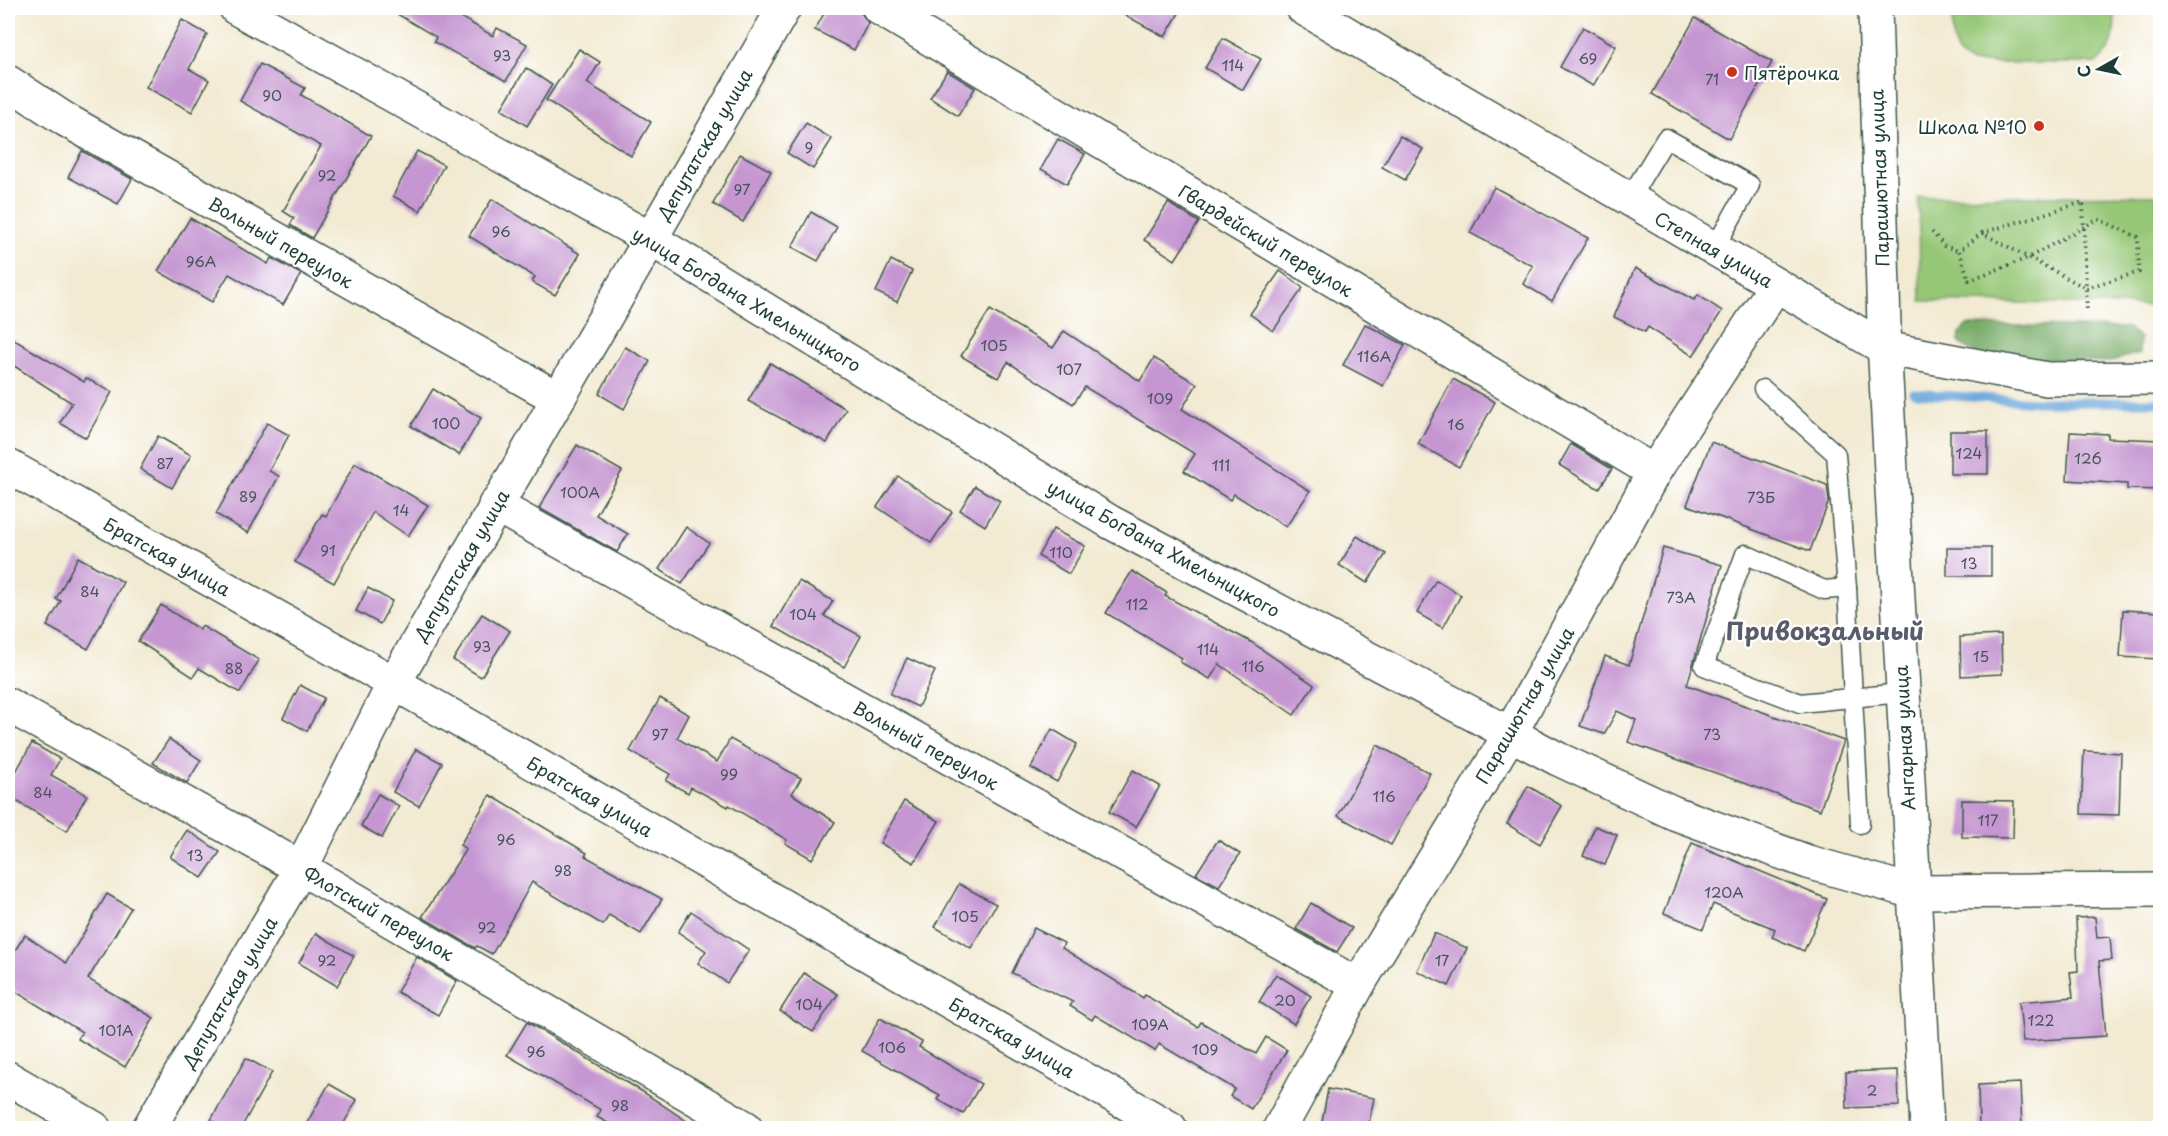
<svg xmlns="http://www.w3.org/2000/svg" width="2168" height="1136" viewBox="0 0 2168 1136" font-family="'Playpen Sans',sans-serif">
	<rect width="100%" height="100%" fill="#fff"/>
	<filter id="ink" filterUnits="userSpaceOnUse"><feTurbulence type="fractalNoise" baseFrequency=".0167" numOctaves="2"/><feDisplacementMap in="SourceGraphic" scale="12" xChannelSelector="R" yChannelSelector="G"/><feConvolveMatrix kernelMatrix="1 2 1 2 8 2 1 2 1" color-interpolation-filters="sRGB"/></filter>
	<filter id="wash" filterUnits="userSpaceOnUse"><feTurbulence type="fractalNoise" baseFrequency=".008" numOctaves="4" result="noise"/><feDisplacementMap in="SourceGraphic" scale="24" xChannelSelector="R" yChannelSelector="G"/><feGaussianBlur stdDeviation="1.35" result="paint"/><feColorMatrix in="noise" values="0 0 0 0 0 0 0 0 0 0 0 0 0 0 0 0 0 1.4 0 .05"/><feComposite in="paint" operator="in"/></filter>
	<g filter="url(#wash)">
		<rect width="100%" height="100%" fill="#f2ead2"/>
		<g fill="#96c777" stroke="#5a8256" stroke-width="1.5">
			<path d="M 1952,8 L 2115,8 C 2114,34 2117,44 2097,63 L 1971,63 C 1948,54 1953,30 1952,8 Z"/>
			<polygon points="2157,195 2160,306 1921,301 1918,197"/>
		</g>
		<polygon fill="#78ac68" stroke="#4c744e" stroke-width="1.5" points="1967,325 2127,328 2140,338 2139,353 2109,362 1979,356 1959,343 1960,333"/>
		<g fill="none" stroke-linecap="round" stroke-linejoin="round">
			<polyline stroke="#6ca7dc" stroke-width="9" points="1914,393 2037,402 2160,402"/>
		</g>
		<g id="blocks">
			<g fill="#c596d1">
				<polygon points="387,8 445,8 493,36 497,28 527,44 506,81 434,42 436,37"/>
				<polygon points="827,8 850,8 862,14 868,23 854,50 815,30"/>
				<polygon points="1112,8 1182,8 1165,37"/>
				<polygon points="1695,18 1772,62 1729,139 1652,94"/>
				<polygon points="182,20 207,34 189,69 209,80 192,112 146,87"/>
				<polygon points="1583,27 1616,46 1593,86 1560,67"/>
				<polygon points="1223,38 1261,59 1243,90 1205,68"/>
				<polygon points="579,49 600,62 587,83 651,122 631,156 546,100"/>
				<polygon points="260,64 305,88 301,95 371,136 312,238 290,225 294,218 283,211 321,146 240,101"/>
				<polygon points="526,68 552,85 527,126 501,109"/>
				<polygon points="947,71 975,88 958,116 930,98"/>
				<polygon points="806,123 832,139 813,169 787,153"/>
				<polygon points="1400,136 1423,149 1405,180 1382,167"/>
				<polygon points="1058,139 1085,154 1067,184 1041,169"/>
				<polygon points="82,151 132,179 118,204 68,177"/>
				<polygon points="417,151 444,165 420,211 393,196"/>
				<polygon points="740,154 771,171 743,222 713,204"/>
				<polygon points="1494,187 1588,238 1552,301 1523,284 1533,266 1470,233"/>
				<polygon points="492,199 580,254 555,295 532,282 535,277 469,236"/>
				<polygon points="1168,203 1199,222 1175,260 1144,240"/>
				<polygon points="811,212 837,227 818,261 792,247"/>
				<polygon points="190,218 268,264 271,258 301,274 283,305 229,274 212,302 158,271"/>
				<polygon points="891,260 912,271 897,302 876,292"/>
				<polygon points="1635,268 1694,300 1698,295 1722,311 1693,356 1648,327 1645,332 1614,317"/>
				<polygon points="1280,271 1303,288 1273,331 1250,314"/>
				<polygon points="990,310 1053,348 1064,331 1140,381 1154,358 1197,384 1182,409 1310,491 1286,527 1234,494 1230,500 1184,471 1195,454 1085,387 1073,404 1008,362 998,378 961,356"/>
				<polygon points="1365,324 1405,345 1383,386 1343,365"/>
				<polygon points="8,336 84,382 86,378 112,392 86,438 60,423 72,403 8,362"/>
				<polygon points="625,347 650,361 624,409 599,394"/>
				<polygon points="770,363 846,409 827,443 748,401"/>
				<polygon points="1453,379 1495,402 1459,467 1418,444"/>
				<polygon points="433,389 481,418 459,455 411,426"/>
				<polygon points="267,423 289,435 269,471 279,476 248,533 216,514"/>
				<rect x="1950" y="431" width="38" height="43"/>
				<polygon points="2070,432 2108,434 2108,438 2160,440 2160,490 2127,489 2127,484 2067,480"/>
				<polygon points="158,436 191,455 172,488 140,469"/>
				<polygon points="1711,442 1827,485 1829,501 1810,551 1687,505"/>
				<polygon points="1571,444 1612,469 1599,489 1559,465"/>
				<polygon points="577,445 622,471 596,515 628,534 617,552 539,508"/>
				<polygon points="355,463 428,505 408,536 373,512 334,583 295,562 322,514 326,516"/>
				<polygon points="898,476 952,512 931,543 877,507"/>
				<polygon points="975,486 1000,501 985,526 960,510"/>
				<polygon points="686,527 709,543 682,584 659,569"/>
				<polygon points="1053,529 1085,546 1069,574 1038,556"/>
				<polygon points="1357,536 1386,554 1367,583 1339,565"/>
				<polygon points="1663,548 1722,565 1687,685 1844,741 1820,810 1628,742 1636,720 1617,711 1604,734 1580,726 1605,656 1629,665"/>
				<rect x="1947" y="548" width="44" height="28"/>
				<polygon points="78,557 123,582 88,649 47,626 61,601 56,599"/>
				<polygon points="1132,571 1167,593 1165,596 1251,642 1314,685 1294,715 1219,664 1210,679 1180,662 1182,658 1106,613"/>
				<polygon points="1436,580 1461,595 1443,628 1417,613"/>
				<polygon points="799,581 833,601 824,616 861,636 844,667 773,626"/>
				<polygon points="368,588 392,601 380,624 356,611"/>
				<polygon points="161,605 200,630 202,626 259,660 240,693 199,668 193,677 138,641"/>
				<polygon points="2123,610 2160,612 2160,659 2120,657"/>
				<polygon points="482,614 510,631 481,677 453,660"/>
				<polygon points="2001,635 2002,674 1961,676 1960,637"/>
				<polygon points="907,658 935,671 918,707 890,694"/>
				<polygon points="300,685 324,698 307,731 283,718"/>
				<polygon points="660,698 689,715 677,738 717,762 730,739 801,778 792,794 835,822 812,859 785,843 787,840 729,805 728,807 691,787 688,793 666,781 670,774 630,751"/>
				<polygon points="1052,729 1077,744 1057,782 1031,768"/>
				<polygon points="169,739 201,760 187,783 153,763"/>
				<polygon points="32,743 60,759 51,775 87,795 67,831 8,796 8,786"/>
				<polygon points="1377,745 1430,773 1391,845 1338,816"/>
				<polygon points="416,749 442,763 419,806 393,792"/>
				<polygon points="2084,751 2121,753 2119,815 2081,814"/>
				<polygon points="1133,770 1160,786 1136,827 1109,812"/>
				<polygon points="1528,786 1562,806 1540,844 1507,824"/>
				<polygon points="378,794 399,806 382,838 361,826"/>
				<polygon points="490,795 587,853 585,856 662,899 641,934 609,915 603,925 532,882 492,954 477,946 475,948 422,917 466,849 460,845"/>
				<polygon points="1962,800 2014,801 2013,838 1962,837"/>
				<polygon points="904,801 939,821 914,863 880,843"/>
				<polygon points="1595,826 1617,835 1605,865 1583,856"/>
				<polygon points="187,830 220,852 202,878 170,857"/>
				<polygon points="1218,840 1240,854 1219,886 1196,874"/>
				<polygon points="1692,843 1827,899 1804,951 1772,937 1775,929 1713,904 1703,929 1664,913"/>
				<polygon points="959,884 996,904 971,948 935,927"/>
				<polygon points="107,894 131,908 88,979 154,1018 125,1067 78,1039 82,1032 8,987 8,961 25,935 66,963"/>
				<polygon points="1311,903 1352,928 1337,952 1296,929"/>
				<polygon points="691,911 749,950 727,983 698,963 706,951 678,932"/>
				<polygon points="2095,917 2097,938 2110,937 2112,960 2099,961 2106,1036 2023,1041 2019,1002 2073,997 2070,972 2078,971 2076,918"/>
				<polygon points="1034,928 1064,943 1062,948 1143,998 1145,995 1198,1027 1201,1022 1256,1054 1266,1037 1287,1050 1251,1109 1230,1096 1235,1089 1159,1044 1155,1051 1095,1015 1092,1020 1070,1006 1073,1002 1012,973"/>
				<polygon points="316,933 354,956 337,986 299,963"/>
				<polygon points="1434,933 1467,948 1449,986 1417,971"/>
				<polygon points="417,957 457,981 438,1015 397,992"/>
				<polygon points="804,973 838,994 813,1032 780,1011"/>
				<polygon points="1276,974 1311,996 1294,1024 1259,1002"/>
				<polygon points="880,1018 922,1042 919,1047 981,1084 963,1114 937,1099 940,1095 862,1051"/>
				<polygon points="527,1022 643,1092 697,1128 617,1128 597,1117 601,1110 507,1055"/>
				<polygon points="246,1058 272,1072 241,1128 227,1128 211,1120"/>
				<polygon points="1898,1070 1899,1106 1847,1108 1846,1072"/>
				<polygon points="2020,1083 2022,1128 1979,1128 1978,1085"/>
				<polygon points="329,1084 357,1100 341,1128 304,1128"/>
				<polygon points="1328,1089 1374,1098 1368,1128 1321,1128"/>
			</g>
		</g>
	</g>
	<g filter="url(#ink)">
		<use href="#blocks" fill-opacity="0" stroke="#3f574c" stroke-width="1.5"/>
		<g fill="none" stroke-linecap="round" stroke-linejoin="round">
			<defs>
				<g id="service">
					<polyline points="1629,199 1666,138 1750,185 1714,249"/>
					<polyline points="1763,389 1836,454 1847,588 1824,590 1745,554 1704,666 1800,703 1901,693"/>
					<polyline points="1847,588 1860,824"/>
				</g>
				<g id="minor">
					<polyline points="236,8 649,238 1110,522 1558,759 1674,813 1808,862 1914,892 2160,890"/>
					<polyline points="879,8 1654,472"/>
					<polyline points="1875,8 1885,361 1927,1128"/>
					<polyline points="8,82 66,120 557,398"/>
					<polyline points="8,466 394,683 1170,1128"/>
					<polyline points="495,505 1358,985"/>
					<polyline points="8,705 301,868 746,1128"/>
					<polyline points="8,1078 94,1128"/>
					<polyline points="149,1128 301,868 394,683 784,8"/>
					<polyline points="1280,1128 1358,985 1510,734 1654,472 1776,285"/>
				</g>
				<polyline id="tertiary" points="1303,8 1884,348 2047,379 2160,378"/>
			</defs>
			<use href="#service" stroke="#3f574c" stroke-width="21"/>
			<use href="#minor" stroke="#3f574c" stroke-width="36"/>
			<use href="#tertiary" stroke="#3f574c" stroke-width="36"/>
			<g stroke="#3f574c" stroke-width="4" stroke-dasharray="1.5 4.5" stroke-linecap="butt">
				<polyline points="1932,232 1944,246 1959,251"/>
				<polyline points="1982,233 2083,202 2086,288 2139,272 2138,237 2098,219 2028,258 1969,280 1959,251 1982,233 2086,288 2087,313"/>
			</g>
			<use href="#service" stroke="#fff" stroke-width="18"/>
			<use href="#minor" stroke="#fff" stroke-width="33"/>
			<use href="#tertiary" stroke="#fff" stroke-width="33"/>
		</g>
	</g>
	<g fill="#c8321e" stroke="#fff" stroke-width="2">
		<circle cx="1732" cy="72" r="6"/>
		<circle cx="2039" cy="126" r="6"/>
	</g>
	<g text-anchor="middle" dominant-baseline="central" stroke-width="4.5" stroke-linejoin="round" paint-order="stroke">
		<g font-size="15" fill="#48535b">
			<text x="502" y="54">93</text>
			<text x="1588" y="57">69</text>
			<text x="1233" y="64">114</text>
			<text x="1712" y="78">71</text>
			<text x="272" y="94">90</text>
			<text x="809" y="146">9</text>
			<text x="327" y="174">92</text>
			<text x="742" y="188">97</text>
			<text x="501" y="230">96</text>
			<text x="201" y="260">96А</text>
			<text x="994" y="344">105</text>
			<text x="1374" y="355">116А</text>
			<text x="1069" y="368">107</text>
			<text x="1160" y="397">109</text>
			<text x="446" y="422">100</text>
			<text x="1456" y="423">16</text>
			<text x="1969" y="452">124</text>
			<text x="2088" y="457">126</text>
			<text x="165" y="462">87</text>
			<text x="1221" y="464">111</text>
			<text x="580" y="491">100А</text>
			<text x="248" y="495">89</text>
			<text x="1761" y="496">73Б</text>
			<text x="401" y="509">14</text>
			<text x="328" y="549">91</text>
			<text x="1061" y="551">110</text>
			<text x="1969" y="562">13</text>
			<text x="90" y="590">84</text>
			<text x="1681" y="596">73А</text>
			<text x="1137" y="603">112</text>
			<text x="803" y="613">104</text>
			<text x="482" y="645">93</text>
			<text x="1208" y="648">114</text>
			<text x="1981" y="655">15</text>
			<text x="1253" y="665">116</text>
			<text x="234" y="667">88</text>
			<text x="660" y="733">97</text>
			<text x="1712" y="733">73</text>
			<text x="729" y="773">99</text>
			<text x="43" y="791">84</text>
			<text x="1384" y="795">116</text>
			<text x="1988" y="819">117</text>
			<text x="506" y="838">96</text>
			<text x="195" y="854">13</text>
			<text x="563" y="869">98</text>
			<text x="1724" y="891">120А</text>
			<text x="965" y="915">105</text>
			<text x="487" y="926">92</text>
			<text x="327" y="959">92</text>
			<text x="1442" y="959">17</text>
			<text x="1285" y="999">20</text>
			<text x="809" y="1003">104</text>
			<text x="2041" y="1019">122</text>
			<text x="1150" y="1023">109А</text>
			<text x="116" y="1029">101А</text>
			<text x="892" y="1046">106</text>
			<text x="1205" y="1048">109</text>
			<text x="536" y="1050">96</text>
			<text x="1872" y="1089">2</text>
			<text x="620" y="1104">98</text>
		</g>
		<g font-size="18" fill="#1f3d34" stroke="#fff" text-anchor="start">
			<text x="1744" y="72">Пятёрочка</text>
			<text x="2027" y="126" text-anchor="end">Школа №10</text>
		</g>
		<g font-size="18" fill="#1f3d34" stroke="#fff">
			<text transform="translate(704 144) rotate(-60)">Депутатская улица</text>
			<text transform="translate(1879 178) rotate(-92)">Парашютная улица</text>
			<text transform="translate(1266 240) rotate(31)">Гвардейский переулок</text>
			<text transform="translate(281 242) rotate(30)">Вольный переулок</text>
			<text transform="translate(1714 249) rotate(30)">Степная улица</text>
			<text transform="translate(747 299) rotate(31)">улица Богдана Хмельницкого</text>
			<text transform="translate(1164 548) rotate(29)">улица Богдана Хмельницкого</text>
			<text transform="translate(167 556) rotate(29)">Братская улица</text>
			<text transform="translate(461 565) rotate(-60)">Депутатская улица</text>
			<text transform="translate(1524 705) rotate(-60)">Парашютная улица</text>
			<text transform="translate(1904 738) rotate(-93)">Ангарная улица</text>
			<text transform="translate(926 745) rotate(29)">Вольный переулок</text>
			<text transform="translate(590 796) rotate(30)">Братская улица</text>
			<text transform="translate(379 913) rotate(30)">Флотский переулок</text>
			<text transform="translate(229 992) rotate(-60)">Депутатская улица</text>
			<text transform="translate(1012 1037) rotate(30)">Братская улица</text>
		</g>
		<g font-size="24" font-weight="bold" fill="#595c6b" stroke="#fff">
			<text x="1825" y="630">Привокзальный</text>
		</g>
	</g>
	<rect width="2168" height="1136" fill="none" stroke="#fff" stroke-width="30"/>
	<g transform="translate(2099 69) rotate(261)" stroke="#ffffff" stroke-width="4.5" paint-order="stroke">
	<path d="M0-4.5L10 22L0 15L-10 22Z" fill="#1f3d34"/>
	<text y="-9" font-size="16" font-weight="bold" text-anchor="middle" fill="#1f3d34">С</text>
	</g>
</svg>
